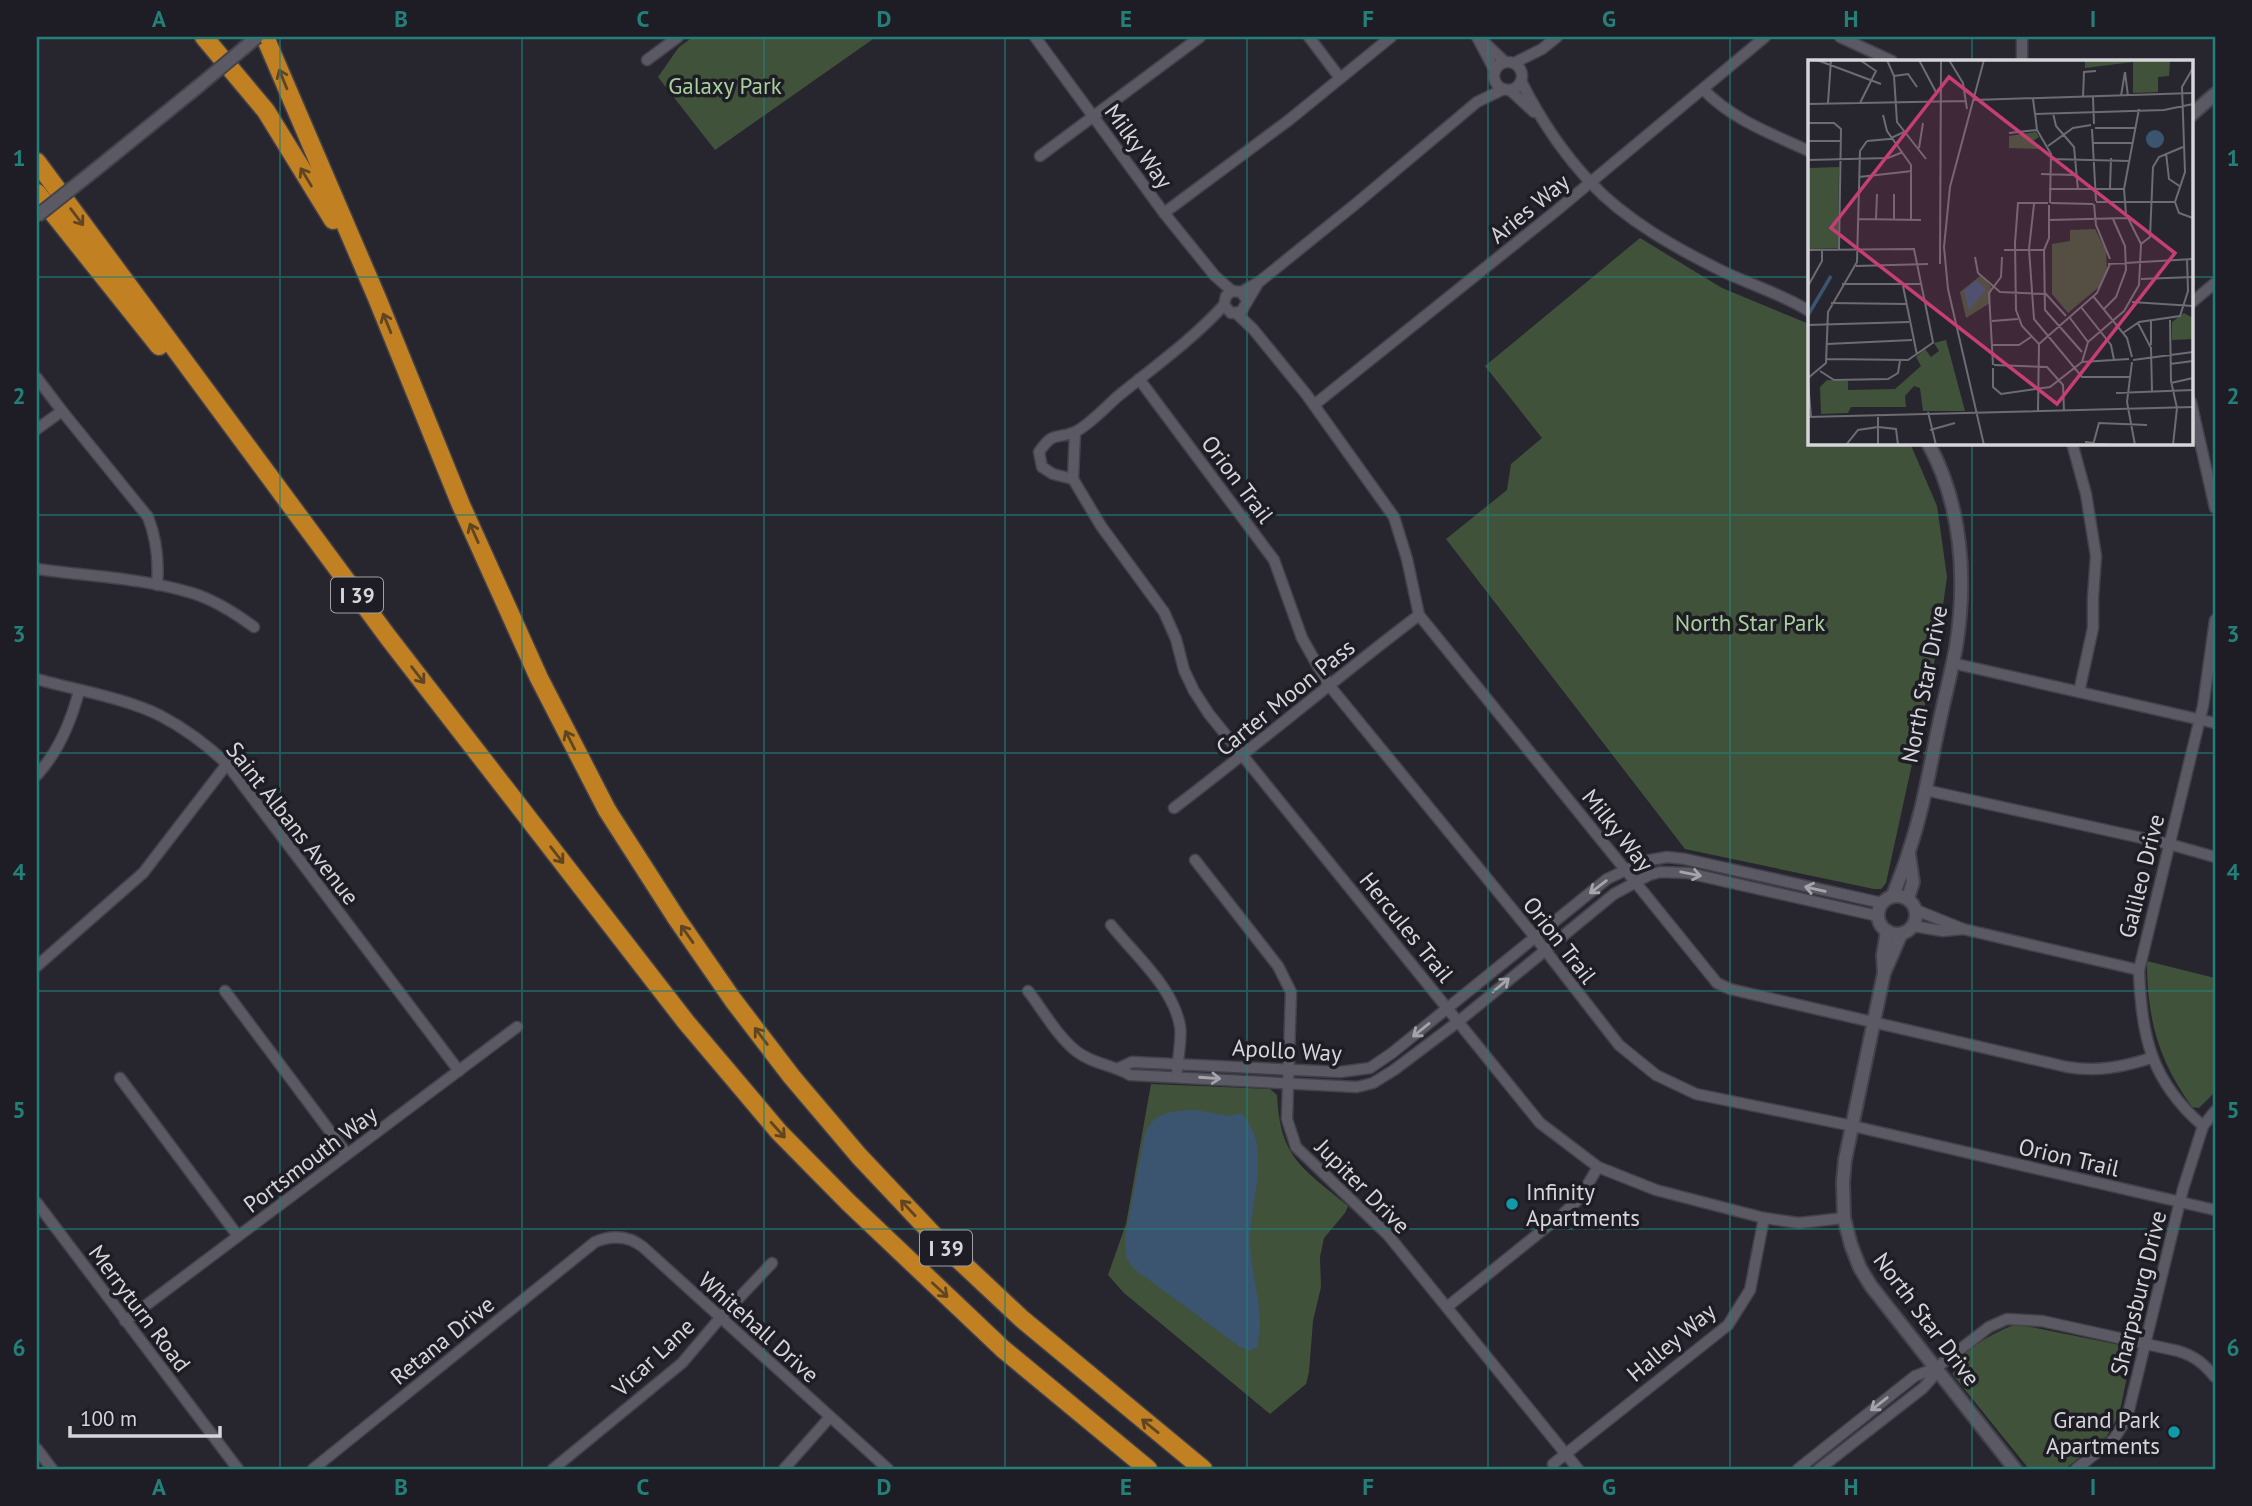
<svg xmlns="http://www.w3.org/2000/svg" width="2252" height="1506" viewBox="0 0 2252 1506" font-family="'PT Sans',sans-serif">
	<rect width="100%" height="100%" fill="#27262f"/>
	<g fill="#41523b">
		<polygon points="693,37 876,37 715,150 658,77 679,47"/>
		<polygon points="1640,238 1722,288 1809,324 1809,443 1910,443 1937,506 1947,577 1936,654 1886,883 1881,889 1874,889 1685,849 1446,539 1507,490 1511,464 1542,438 1485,366"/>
		<path d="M 2147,961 L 2215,978 L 2215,1092 L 2199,1108 L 2192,1107 C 2158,1060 2147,1018 2147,961 Z"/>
		<path d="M 1151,1084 L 1270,1089 L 1277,1095 C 1280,1159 1303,1168 1348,1206 L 1345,1213 L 1324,1238 L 1320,1257 L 1321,1287 L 1313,1321 L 1309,1372 L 1306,1384 L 1270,1414 L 1124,1293 L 1108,1275 L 1126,1224 Z"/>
		<path d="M 2016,1324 L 2125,1346 L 2132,1353 L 2119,1415 L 2107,1436 L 2065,1469 L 2029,1469 L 1953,1375 C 1952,1353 1998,1331 2016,1324 Z"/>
	</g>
	<path fill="#3b5570" d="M 1195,1110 L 1229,1116 L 1241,1113 C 1274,1146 1249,1204 1250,1244 C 1251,1279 1266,1312 1257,1347 L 1250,1351 L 1240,1347 L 1133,1268 L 1126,1258 L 1125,1238 L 1145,1133 C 1156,1110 1172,1112 1195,1110 Z"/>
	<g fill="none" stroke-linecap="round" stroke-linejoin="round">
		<defs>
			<g id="minor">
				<polyline points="1035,37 1164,213 1215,276 1232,291"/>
				<polyline points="1309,37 1340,78"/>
				<polyline points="1477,37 1495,71"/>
				<polyline points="1840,37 1892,61"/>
				<polyline points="1483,41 1505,62"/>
				<polyline points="647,60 678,37"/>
				<polyline points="2022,61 2022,37"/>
				<circle cx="1508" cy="76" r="14"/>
				<polyline points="1514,63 1542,49 1557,37"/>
				<path d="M 1521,81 C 1539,117 1562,152 1590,182 C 1625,220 1676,248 1722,271 C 1751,285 1782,294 1809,311"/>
				<path d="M 1703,89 C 1731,119 1772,134 1809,151"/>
				<polyline points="1510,90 1534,112"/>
				<polyline points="1040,156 1200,37"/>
				<polyline points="1164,213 1289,120 1391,37"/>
				<polyline points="1241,292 1259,282 1358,202 1477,102 1504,89"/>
				<polyline points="1247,300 1241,292 1232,291 1226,296 1224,305 1231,313 1241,312 1257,285"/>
				<polyline points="2191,303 2215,283"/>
				<path d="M 1237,314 L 1253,329 L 1306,394 L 1394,517 L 1407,559 L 1419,615 L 1717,983 L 1730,989 L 2067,1067 C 2097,1072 2123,1067 2151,1058"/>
				<polyline points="37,378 62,411 37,429"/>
				<polyline points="1139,379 1274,560 1302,638 1328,684 1535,937 1619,1045 1656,1075 1696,1094 1853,1126 2215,1210"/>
				<polyline points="2191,402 2215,508"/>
				<polyline points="1314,405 1556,211 1765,37"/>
				<path d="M 62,411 L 148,517 C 157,540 159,561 157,585"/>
				<polyline points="2072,443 2086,494 2096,556 2093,597 2093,628 2079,692"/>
				<polyline points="1073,479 1101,526 1164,612 1176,639 1184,670 1194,691 1209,714 1540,1123 1598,1167 1656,1190 1764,1218 1799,1223 1844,1218"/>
				<path d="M 1073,479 L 1053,474 L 1042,467 L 1039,452 C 1054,430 1056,440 1075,432 C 1088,426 1106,407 1117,397 C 1154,367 1192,340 1224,305"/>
				<polyline points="1073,479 1075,432"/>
				<path d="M 37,569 C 88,576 143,578 192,593 C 215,600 235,613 254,627"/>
				<polyline points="1952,663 2215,723"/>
				<path d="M 37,679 C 75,690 126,698 161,716 C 186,729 207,745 227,764 L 459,1071"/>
				<path d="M 37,775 C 58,752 71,722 79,691"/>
				<polyline points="1925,790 2169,844 2215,857"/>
				<path d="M 1174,808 C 1257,745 1336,678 1419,615"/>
				<polyline points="1195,860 1278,966 1291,992 1287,1119 1296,1147 1388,1235 1578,1469"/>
				<polyline points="1916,910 1963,929"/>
				<path d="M 1111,925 C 1135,955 1173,987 1180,1026 C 1182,1039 1178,1057 1177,1070"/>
				<polyline points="1913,926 1943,931 1963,929 2139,970"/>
				<polyline points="37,966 143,873 227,764"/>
				<polyline points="225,991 347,1154"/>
				<path d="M 1028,991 C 1043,1010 1057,1036 1076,1051 C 1092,1064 1114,1065 1130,1075 L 1357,1087 L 1373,1083 L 1394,1070 L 1459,1021 L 1614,894 L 1649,875 L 1660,872 L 1688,873 L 1878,916"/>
				<polyline points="1119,1068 1132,1062 1340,1072 1370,1068 1392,1053 1607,879 1645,861 1667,857 1685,859 1882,903"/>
				<polyline points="120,1078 238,1236"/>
				<path d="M 2203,1126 C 2151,1081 2141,1036 2139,970 L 2203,706 L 2215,620"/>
				<polyline points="37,1203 238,1469"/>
				<polyline points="1447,1307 1564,1213 1579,1199 1598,1167"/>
				<polyline points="125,1321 517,1027"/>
				<polyline points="37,1449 52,1469"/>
				<polyline points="1553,1464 1728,1325 1750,1290 1764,1218"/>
				<path d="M 313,1469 L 595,1242 C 612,1235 629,1236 643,1247 L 888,1469"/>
				<polyline points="553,1469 682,1363 721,1317 772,1263"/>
				<polyline points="784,1469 830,1417"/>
				<path d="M 1798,1469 L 1915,1376 L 1936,1368 L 1989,1327 L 2007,1319 L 2042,1321 L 2178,1351 C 2195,1356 2204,1364 2215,1377"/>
				<polyline points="1819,1469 1923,1388 1932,1378 1936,1368"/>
				<polyline points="2076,1469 2114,1439 2127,1418 2183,1189 2203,1126 2215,1111"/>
			</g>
			<g id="tertiary">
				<polyline points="2191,115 2215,94"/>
				<polyline points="95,170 200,85"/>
				<circle cx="1897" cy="915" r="19"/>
				<path d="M 1893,896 C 1898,881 1905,866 1909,851 C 1924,807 1931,760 1941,715 C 1946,692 1952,669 1956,647 C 1967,579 1962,504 1928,443"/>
				<polyline points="1908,898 1913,882 1909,854"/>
				<polyline points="1901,934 1884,973 1845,1160 1843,1182 1844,1218 1851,1245 1860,1268 1871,1286 2015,1469"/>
				<polyline points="1884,972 1883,955 1887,931"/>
			</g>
			<g id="motorway">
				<polyline points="204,37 266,111 333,220"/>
				<polyline points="265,37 377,298 461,505 539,678 607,810 677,919 733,1000 792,1077 859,1156 942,1244 1022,1319 1203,1469"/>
				<polyline points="37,162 388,637 686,1022 779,1132 848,1202 1003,1349 1148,1469"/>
				<polyline points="37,193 159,346"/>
			</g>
		</defs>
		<use href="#minor" stroke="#43424a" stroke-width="13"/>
		<use href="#tertiary" stroke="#43424a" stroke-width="16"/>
		<use href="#motorway" stroke="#43424a" stroke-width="21"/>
		<use href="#minor" stroke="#5b5a64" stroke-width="10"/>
		<use href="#tertiary" stroke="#5b5a64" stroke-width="12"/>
		<use href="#motorway" stroke="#c18021" stroke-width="18"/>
		<defs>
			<g id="tertiary-bridge">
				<polyline points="200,85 257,37"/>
				<polyline points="37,216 95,170"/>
			</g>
		</defs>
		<use href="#tertiary-bridge" stroke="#43424a" stroke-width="16" stroke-linecap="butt"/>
		<use href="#tertiary-bridge" stroke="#5b5a64" stroke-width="12"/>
	</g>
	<defs><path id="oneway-shaft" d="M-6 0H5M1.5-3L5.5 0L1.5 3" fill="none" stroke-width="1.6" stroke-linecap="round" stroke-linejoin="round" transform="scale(1.75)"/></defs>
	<g stroke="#5f4523">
		<use href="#oneway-shaft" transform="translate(283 79) rotate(-112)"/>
		<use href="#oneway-shaft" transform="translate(306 177) rotate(-121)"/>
		<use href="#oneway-shaft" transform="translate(77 217) rotate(53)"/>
		<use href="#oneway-shaft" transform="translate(387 323) rotate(-112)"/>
		<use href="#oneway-shaft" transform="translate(474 533) rotate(-114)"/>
		<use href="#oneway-shaft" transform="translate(418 675) rotate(52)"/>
		<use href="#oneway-shaft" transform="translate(570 740) rotate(-117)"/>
		<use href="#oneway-shaft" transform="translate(557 855) rotate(52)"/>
		<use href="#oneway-shaft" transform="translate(687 934) rotate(-125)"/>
		<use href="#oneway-shaft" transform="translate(761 1036) rotate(-127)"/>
		<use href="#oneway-shaft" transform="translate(778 1130) rotate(48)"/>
		<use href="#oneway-shaft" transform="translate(908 1208) rotate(-133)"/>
		<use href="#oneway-shaft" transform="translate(940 1290) rotate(43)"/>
		<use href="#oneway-shaft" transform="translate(1150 1426) rotate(-141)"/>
	</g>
	<g stroke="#a4a4ab">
		<use href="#oneway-shaft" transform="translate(1691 874) rotate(11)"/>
		<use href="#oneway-shaft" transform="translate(1598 887) rotate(143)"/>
		<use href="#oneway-shaft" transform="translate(1815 889) rotate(-167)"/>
		<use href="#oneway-shaft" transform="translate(1501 985) rotate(-40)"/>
		<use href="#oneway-shaft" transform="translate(1421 1030) rotate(141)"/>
		<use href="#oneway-shaft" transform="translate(1210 1078) rotate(4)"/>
		<use href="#oneway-shaft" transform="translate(1879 1404) rotate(142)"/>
	</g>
	<path fill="none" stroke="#238079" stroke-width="2" stroke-opacity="0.55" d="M 280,37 L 280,1469M 522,37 L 522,1469M 764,37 L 764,1469M 1005,37 L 1005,1469M 1247,37 L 1247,1469M 1488,37 L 1488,1469M 1730,37 L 1730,1469M 1972,37 L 1972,61M 37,277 L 1809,277M 2191,277 L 2215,277M 1972,443 L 1972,1469M 37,515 L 2215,515M 37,753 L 2215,753M 37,991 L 2215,991M 37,1229 L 2215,1229"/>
	<g fill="#0f9aa8" stroke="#1e1d25" stroke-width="2.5">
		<circle cx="1512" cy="1204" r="7"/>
		<circle cx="2174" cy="1432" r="7"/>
	</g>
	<g text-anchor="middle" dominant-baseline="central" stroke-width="7" stroke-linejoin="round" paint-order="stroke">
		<g fill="#1e1d25" stroke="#9e9ea4" stroke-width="2">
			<rect x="331" y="577.5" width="52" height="35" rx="5"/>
			<rect x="920" y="1230.5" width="52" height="35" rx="5"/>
		</g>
		<g font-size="21" font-weight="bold" fill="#d5d5da">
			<text x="357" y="595">I 39</text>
			<text x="946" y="1248">I 39</text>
		</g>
		<g font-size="23" fill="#a8d09b" stroke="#1e1d25">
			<text x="725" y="85">Galaxy Park</text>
			<text x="1750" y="622">North Star Park</text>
		</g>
		<g font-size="23" fill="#d5d5da" stroke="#1e1d25">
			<text transform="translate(1139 146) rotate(54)">Milky Way</text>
			<text transform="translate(1529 208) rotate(-39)">Aries Way</text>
			<text transform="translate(1238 479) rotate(53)">Orion Trail</text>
			<text transform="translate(1924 684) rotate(-79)">North Star Drive</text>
			<text transform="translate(1285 697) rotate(-39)">Carter Moon Pass</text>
			<text transform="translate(293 823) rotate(52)">Saint Albans Avenue</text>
			<text transform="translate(1618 830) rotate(51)">Milky Way</text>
			<text transform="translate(2141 876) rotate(-76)">Galileo Drive</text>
			<text transform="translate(1407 927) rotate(51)">Hercules Trail</text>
			<text transform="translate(1560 940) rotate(52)">Orion Trail</text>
			<text transform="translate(1287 1050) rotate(3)">Apollo Way</text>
			<text transform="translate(2069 1157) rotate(13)">Orion Trail</text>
			<text transform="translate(310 1159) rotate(-37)">Portsmouth Way</text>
			<text transform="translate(1363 1186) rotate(45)">Jupiter Drive</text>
			<text transform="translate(2138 1293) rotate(-76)">Sharpsburg Drive</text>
			<text transform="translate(140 1308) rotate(53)">Merryturn Road</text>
			<text transform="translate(1927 1319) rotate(53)">North Star Drive</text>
			<text transform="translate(759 1327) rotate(42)">Whitehall Drive</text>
			<text transform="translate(442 1340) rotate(-39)">Retana Drive</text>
			<text transform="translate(1671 1342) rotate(-40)">Halley Way</text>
			<text transform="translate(653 1357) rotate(-43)">Vicar Lane</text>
		</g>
		<g font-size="23" fill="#d5d5da" stroke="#1e1d25" text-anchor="start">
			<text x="1526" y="1191">Infinity<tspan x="1526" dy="26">Apartments</tspan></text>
			<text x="2160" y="1419" text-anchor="end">Grand Park<tspan x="2160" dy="26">Apartments</tspan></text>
		</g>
	</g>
	<g transform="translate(1808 60)">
		<rect width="385" height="385" fill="#27262f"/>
		<path d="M 277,0 L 362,0 L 361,16 L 350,17 L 350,32 L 325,33 L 325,2 L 277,8 ZM 228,72 L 231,77 L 225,81 L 232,89 L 201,88 L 201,76 ZM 31,107 L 30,188 L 0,189 L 0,108 ZM 287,169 L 298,191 L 299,209 L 291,227 L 260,253 L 244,234 L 244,184 L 262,181 L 262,170 ZM 172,216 L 183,226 L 182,243 L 158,258 L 152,232 ZM 376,253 L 385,258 L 385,279 L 364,280 L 364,262 ZM 138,280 L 157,351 L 115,351 L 112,328 L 106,326 L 97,336 L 98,347 L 43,347 L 40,353 L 13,354 L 12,327 L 19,320 L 40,321 L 40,330 L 87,329 L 113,306 L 108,297 L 117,289 L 123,297 L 131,291 L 126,283 Z" fill="#41523b"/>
		<path d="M338 79a9 9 0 1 1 18 0a9 9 0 1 1-18 0ZM 168,220 L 178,229 L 161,250 L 156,231 Z" fill="#3b5570"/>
		<path fill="none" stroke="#3b5570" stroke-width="3.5" d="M 0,255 L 23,216"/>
		<path fill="none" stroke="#6d6c73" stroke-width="2" d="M 9,0 L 73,24M 52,0 L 68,11 L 52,43M 79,0 L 86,16 L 89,62 L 118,99M 111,0 L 129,34M 141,0 L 155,23 L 159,49M 176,0 L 142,127 L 136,187 L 140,229 L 176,385M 385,8 L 374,27 L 377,112 L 367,142 L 371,153 L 385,158M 86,16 L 100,14 L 109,27M 313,36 L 317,12 L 320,36M 275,37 L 276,12 L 288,11M 285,37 L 286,64M 225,39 L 227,54 L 356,50 L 385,44M 166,40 L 385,33M 20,43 L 23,0M 0,44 L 157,41M 227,53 L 229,70 L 243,94 L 242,143M 245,53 L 248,66 L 266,87 L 270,130M 75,55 L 79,71 L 103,105 L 103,160M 0,63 L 26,63 L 33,69 L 31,189M 287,68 L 328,68M 284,69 L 288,141M 201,73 L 229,70M 0,81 L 33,81M 59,81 L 81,79 L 96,72M 285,83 L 325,83M 240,86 L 265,68 L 283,65M 111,88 L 115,63M 358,93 L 361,119 L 373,127M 242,99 L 322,101M 0,100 L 80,98 L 95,92M 233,114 L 268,115M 51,117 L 104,111M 302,128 L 303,98M 241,129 L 316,129M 288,142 L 367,142M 243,143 L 285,144M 226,144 L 221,189 L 226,259 L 274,317 L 322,317M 286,144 L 288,165 L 302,199M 241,145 L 241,178 L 236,190 L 237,250 L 274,292M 50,159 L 113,160M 68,159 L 69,134M 86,160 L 86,134M 241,160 L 320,158M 333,184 L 342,177 L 345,107 L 351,97 L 375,87M 0,190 L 106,189 L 125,282M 196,190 L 236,190M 167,197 L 170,213 L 192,232 L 238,234 L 258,256M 132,204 L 133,0M 300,204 L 385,199M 48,206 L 120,204M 333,219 L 385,217M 34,224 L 113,224M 0,226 L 14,201 L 14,189M 95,226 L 109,295M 285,236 L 319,278 L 324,297M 324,242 L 385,246M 23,243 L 98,244M 273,247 L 303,285 L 306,300M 296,249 L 308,237 L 318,210 L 317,186 L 305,159M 262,258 L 280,282M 362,260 L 363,321 L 369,348 L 365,385M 184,261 L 210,259M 330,263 L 343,288 L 344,332M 0,265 L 101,262M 315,273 L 331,262 L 372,256 L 380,231 L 379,199M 19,284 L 104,280M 231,284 L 214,266 L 208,250 L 207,183 L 210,143 L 240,143M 184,285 L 211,285 L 223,277M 343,285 L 343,261M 18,299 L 100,300 L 126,282M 325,300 L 385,292M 274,302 L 280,282 L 316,251 L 331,225 L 333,184 L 318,154 L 316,129 L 331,49M 324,302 L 319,342 L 327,385M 362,304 L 385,301M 185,305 L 181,233 L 193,217 L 194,197M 186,305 L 239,307 L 255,325 L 256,351M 185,308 L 185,327 L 193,334 L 242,327 L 274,302 L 321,299M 12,311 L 26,320 L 80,319 L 90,313 L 92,301M 0,318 L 18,303 L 20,252 L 49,202 L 52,91 L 59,81M 0,322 L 3,357M 363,323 L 385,318M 308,333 L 385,330M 230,351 L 231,284 L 289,233 L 302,204M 120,352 L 128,385M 70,354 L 70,385M 0,357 L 385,347M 122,370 L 147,363M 277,382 L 304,385M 38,385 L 50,370 L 70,367 L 88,369 L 90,385M 285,385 L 291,363 L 339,365"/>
		<path fill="#c63e74" fill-opacity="0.15" stroke="#c63e74" stroke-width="3.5" d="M 141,17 L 367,193 L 249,344 L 23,168 Z"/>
		<rect width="385" height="385" fill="none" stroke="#d5d5da" stroke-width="3.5"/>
	</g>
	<rect width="2252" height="1506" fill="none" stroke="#1e1d25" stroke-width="77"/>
	<path d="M70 1426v10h150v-10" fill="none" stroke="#d5d5da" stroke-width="3.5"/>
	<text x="80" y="1426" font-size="21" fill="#d5d5da" stroke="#1e1d25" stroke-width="5" paint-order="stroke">100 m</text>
	<rect x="38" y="38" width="2176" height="1430" fill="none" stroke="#238079" stroke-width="2.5"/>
	<g font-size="23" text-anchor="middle" font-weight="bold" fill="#238079">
		<text x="159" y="27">A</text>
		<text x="401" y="27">B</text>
		<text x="643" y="27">C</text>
		<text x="884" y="27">D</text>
		<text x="1126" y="27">E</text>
		<text x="1368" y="27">F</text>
		<text x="1609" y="27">G</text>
		<text x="1851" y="27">H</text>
		<text x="2093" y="27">I</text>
		<text x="19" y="166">1</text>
		<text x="2233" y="166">1</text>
		<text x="19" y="404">2</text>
		<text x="2233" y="404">2</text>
		<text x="19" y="642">3</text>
		<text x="2233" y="642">3</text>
		<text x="19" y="880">4</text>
		<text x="2233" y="880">4</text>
		<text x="19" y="1118">5</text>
		<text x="2233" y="1118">5</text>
		<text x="19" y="1356">6</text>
		<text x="2233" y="1356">6</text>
		<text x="159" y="1495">A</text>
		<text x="401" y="1495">B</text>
		<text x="643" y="1495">C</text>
		<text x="884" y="1495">D</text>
		<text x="1126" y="1495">E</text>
		<text x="1368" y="1495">F</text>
		<text x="1609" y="1495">G</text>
		<text x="1851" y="1495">H</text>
		<text x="2093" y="1495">I</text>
	</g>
</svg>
